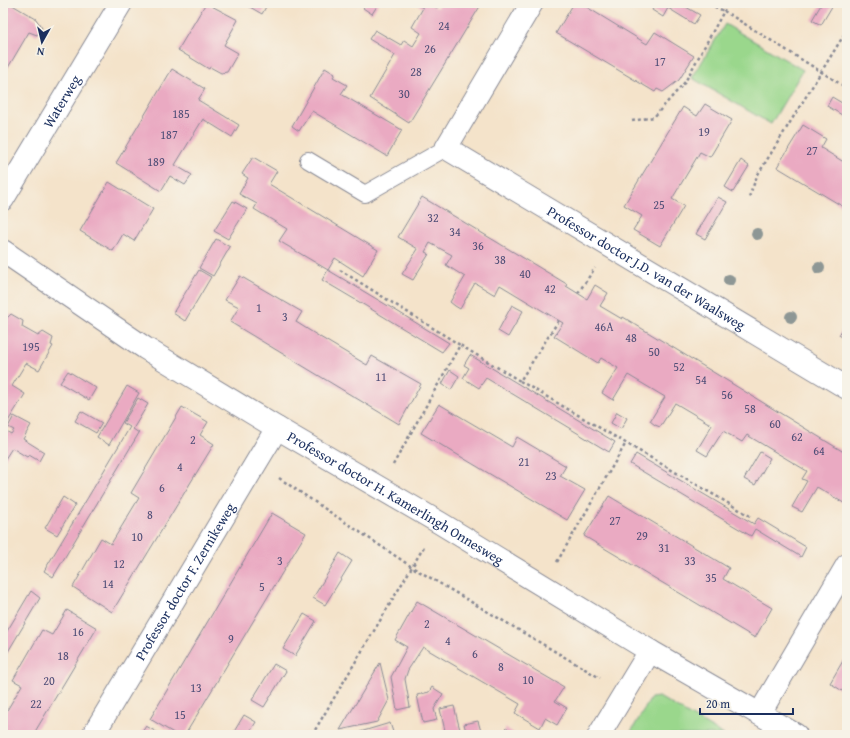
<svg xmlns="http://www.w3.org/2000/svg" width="850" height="738" viewBox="0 0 850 738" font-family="'Gentium Book Plus',serif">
	<rect width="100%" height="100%" fill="#f7f3e8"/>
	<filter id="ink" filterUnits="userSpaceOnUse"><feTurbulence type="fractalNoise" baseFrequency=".025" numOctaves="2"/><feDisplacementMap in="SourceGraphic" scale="8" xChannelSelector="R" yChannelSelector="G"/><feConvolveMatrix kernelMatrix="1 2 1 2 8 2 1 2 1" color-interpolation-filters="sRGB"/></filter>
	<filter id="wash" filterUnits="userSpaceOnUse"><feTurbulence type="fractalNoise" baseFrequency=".012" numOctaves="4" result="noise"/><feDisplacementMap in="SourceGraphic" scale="16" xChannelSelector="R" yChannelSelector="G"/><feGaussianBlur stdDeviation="0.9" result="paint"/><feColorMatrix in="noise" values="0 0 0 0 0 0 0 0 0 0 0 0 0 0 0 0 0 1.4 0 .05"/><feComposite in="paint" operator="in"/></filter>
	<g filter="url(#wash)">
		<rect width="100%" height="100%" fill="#f4e3ca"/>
		<g fill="#9ad78c" stroke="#5a8375">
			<polygon points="725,24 803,70 771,124 692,78"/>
			<polygon points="659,697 724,735 629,735 651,698"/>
		</g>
		<g id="blocks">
			<g fill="#eaaac2">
				<polygon points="3,3 9,3 36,19 42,28 37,35 29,32 3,76"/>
				<polygon points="206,3 238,20 224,45 238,53 227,72 221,73 210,67 209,69 178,50"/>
				<polygon points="243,3 268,3 262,14"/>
				<polygon points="366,3 379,3 372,14 363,8"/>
				<polygon points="415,3 428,3 437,8 440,3 482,3 409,123 370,98 395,55 369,39 375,30 401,45 404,40 413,46 421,33 412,27 423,8"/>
				<polygon points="574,3 580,3 647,44 655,32 694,56 679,80 663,92 657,89 655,92 556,33"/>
				<polygon points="656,3 679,3 700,15 694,24 668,8 663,17 652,10"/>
				<polygon points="822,3 834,3 821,25 812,20"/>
				<polygon points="325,68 335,74 333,77 347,85 341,94 402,130 387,156 312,111 299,131 292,126"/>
				<polygon points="172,69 205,89 198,100 239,125 232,137 203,119 175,165 192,175 185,185 170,176 161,191 116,163"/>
				<polygon points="832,97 847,106 847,118 827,106"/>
				<polygon points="705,104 732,120 710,157 700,152 672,199 684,206 660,246 633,230 642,216 624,205 683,107 697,116"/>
				<polygon points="803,125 826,139 821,148 847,164 847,209 777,167"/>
				<polygon points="253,157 277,171 269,184 378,250 363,276 335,258 328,270 279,241 287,229 254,209 257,204 239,194 248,178 242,174"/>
				<polygon points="741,160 749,166 733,192 725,187"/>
				<polygon points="109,182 153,209 134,241 123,234 113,251 80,231"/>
				<polygon points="422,197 565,283 567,284 566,286 587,299 595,285 608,293 600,306 622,319 623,317 847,454 847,505 817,487 802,512 792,507 807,481 802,479 807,471 747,435 742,442 723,431 707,456 697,450 712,425 675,403 660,427 655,425 650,421 665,397 628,375 613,400 608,397 602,393 618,368 601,358 598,363 554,336 563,323 500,285 495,295 475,283 460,309 455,306 450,302 465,277 446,265 452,255 430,243 425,252 429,254 413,280 402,274 418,249 398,237"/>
				<polygon points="718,197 727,202 705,239 696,234"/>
				<polygon points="233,201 247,209 228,239 214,231"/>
				<polygon points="216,239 230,247 213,276 199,268"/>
				<polygon points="199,270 211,277 185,321 173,313"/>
				<polygon points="328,270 400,313 449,343 442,352 371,309 322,280"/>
				<polygon points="240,276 302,312 296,322 320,337 367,365 372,356 421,384 399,424 230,322 239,307 225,300"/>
				<polygon points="512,305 523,311 508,337 498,331"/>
				<polygon points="11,314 23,321 22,327 38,336 43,332 53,338 51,345 53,346 39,370 26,363 12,386 25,394 5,426 3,424 3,322"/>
				<polygon points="847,322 847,340 839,335"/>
				<polygon points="470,355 615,442 609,452 486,378 479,388 463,378 469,368 464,365"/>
				<polygon points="450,370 459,376 451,390 442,384"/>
				<polygon points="68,371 96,388 89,400 60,383"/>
				<polygon points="127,386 139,393 109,445 97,437"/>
				<polygon points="138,398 148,404 133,429 139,433 53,577 44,571 130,427 123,423"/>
				<polygon points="439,404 512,447 517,437 566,466 560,476 585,490 567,520 421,433"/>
				<polygon points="182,407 208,422 200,435 214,444 112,612 73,587 101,538 111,544 139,498 131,493"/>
				<polygon points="81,411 102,423 96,433 75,421"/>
				<polygon points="617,412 627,418 621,429 611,423"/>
				<polygon points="14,416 31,425 23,439 44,452 39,461 29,455 27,457 12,448 3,462 3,429 11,434 14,430 8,427"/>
				<polygon points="760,452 770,458 755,485 744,479"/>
				<polygon points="636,454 754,524 758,518 806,547 801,557 755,529 751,536 630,464"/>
				<polygon points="609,496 729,568 723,579 772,608 755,638 584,536"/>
				<polygon points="63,497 75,505 57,535 45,528"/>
				<polygon points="272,513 306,533 185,735 177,735 150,719"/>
				<polygon points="340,553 352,561 325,605 313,598"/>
				<polygon points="31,591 40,598 3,660 3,638"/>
				<polygon points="417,601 564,687 555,701 567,708 557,725 545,718 540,728 515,713 520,704 423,647 408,670 405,679 410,707 397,710 391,677 407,647 395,640"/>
				<polygon points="67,610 97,628 33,735 3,735 3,717 22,685 13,680 42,630 52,635"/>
				<polygon points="304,614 316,621 295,656 283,649"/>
				<polygon points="847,654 847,694 830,683"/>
				<polygon points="380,663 389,700 377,722 340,730"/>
				<polygon points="274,664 286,671 264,707 252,700"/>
				<polygon points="432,687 443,694 434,709 437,720 423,723 417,695 429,692"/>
				<polygon points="454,706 461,734 446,735 440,709"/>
				<polygon points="244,715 256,722 248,735 232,735"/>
				<polygon points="478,721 482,735 467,735 464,724"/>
				<polygon points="390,723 394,735 361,735 360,732"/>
				<polygon points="146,726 162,735 140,735"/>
				<polygon points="506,728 515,734 515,735 502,735"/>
			</g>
		</g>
	</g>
	<g filter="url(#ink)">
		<use href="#blocks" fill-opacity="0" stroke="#888994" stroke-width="1"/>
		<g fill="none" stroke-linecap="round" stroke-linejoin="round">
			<defs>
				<polyline id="lane" points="308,160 365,194 446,148"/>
				<g id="street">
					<path id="s1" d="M 532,3 L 446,148 L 847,388"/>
					<path id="s2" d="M 3,199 L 121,3"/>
					<path id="s3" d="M 3,251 L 145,348 L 277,428 L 440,523 L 650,651 L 796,735"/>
					<polyline points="760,713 847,565"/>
					<path id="s4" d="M 93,735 L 277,428"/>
					<polyline points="599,735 650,651"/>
				</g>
			</defs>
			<use href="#lane" stroke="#888994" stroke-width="18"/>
			<use href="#street" stroke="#888994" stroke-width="24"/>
			<g stroke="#888994" stroke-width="2.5" stroke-dasharray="3 3" stroke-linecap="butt">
				<polyline points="709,4 724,11"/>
				<polyline points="632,121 654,117 685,82 724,11 847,88"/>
				<polyline points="749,197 757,176 847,30"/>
				<polyline points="340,270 460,345"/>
				<polyline points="578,293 595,268"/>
				<polyline points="520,381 750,516"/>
				<polyline points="393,465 460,345 520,381 559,320"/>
				<polyline points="279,478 412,567 600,678"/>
				<polyline points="557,562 626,443"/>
				<polyline points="312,735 425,545"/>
			</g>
			<use href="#lane" stroke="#fff" stroke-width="16"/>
			<use href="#street" stroke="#fff" stroke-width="22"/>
		</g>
		<g fill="#8e9795">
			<circle cx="757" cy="234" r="6"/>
			<circle cx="819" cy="268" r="6"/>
			<circle cx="729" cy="280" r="6"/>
			<circle cx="791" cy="317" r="6"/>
		</g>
	</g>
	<g text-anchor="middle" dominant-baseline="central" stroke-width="4" stroke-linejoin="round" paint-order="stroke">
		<g font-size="12" fill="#4f4e77">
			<text x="444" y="25">24</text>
			<text x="430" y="48">26</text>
			<text x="660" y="61">17</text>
			<text x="416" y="71">28</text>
			<text x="404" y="93">30</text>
			<text x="181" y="113">185</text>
			<text x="704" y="131">19</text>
			<text x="169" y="134">187</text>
			<text x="812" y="150">27</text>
			<text x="156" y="161">189</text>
			<text x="659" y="204">25</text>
			<text x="433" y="217">32</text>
			<text x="455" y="231">34</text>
			<text x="478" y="245">36</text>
			<text x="500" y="259">38</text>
			<text x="525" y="273">40</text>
			<text x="550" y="288">42</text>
			<text x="259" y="307">1</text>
			<text x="285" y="316">3</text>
			<text x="604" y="326">46A</text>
			<text x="631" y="337">48</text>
			<text x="31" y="346">195</text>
			<text x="654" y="351">50</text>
			<text x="679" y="366">52</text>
			<text x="381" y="376">11</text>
			<text x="701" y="379">54</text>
			<text x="727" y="394">56</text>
			<text x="750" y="408">58</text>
			<text x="775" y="423">60</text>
			<text x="797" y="436">62</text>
			<text x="193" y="439">2</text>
			<text x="819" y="450">64</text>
			<text x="524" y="461">21</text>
			<text x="180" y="466">4</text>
			<text x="551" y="475">23</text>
			<text x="162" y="487">6</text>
			<text x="150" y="514">8</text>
			<text x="615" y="520">27</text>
			<text x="642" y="535">29</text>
			<text x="137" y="536">10</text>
			<text x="664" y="547">31</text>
			<text x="280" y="560">3</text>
			<text x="690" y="560">33</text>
			<text x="119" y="563">12</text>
			<text x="711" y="577">35</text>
			<text x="108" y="583">14</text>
			<text x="262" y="586">5</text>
			<text x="427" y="623">2</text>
			<text x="78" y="631">16</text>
			<text x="231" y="638">9</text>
			<text x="448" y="640">4</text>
			<text x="475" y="653">6</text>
			<text x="63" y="655">18</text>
			<text x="501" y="666">8</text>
			<text x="528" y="679">10</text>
			<text x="49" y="680">20</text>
			<text x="196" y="687">13</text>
			<text x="36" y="703">22</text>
			<text x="180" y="714">15</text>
		</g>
		<g font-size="14" fill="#1b2f5e" stroke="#f7f3e8">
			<text stroke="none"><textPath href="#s2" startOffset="114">Waterweg</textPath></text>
			<text stroke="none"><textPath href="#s1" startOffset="402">Professor doctor J.D. van der Waalsweg</textPath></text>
			<text stroke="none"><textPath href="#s3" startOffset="464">Professor doctor H. Kamerlingh Onnesweg</textPath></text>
			<text stroke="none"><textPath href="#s4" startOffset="179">Professor doctor F. Zernikeweg</textPath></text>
		</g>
	</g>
	<rect width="850" height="738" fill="none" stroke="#f7f3e8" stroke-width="16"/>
	<g transform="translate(42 42) rotate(188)" stroke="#f7f3e8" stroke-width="3" paint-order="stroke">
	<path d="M0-3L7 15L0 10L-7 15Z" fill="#1b2f5e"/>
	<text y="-6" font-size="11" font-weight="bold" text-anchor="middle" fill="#1b2f5e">N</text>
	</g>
	<path d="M700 708v6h93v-6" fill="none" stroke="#1b2f5e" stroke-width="2"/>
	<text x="706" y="708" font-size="12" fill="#1b2f5e" stroke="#f7f3e8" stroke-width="3" paint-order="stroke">20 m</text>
</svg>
